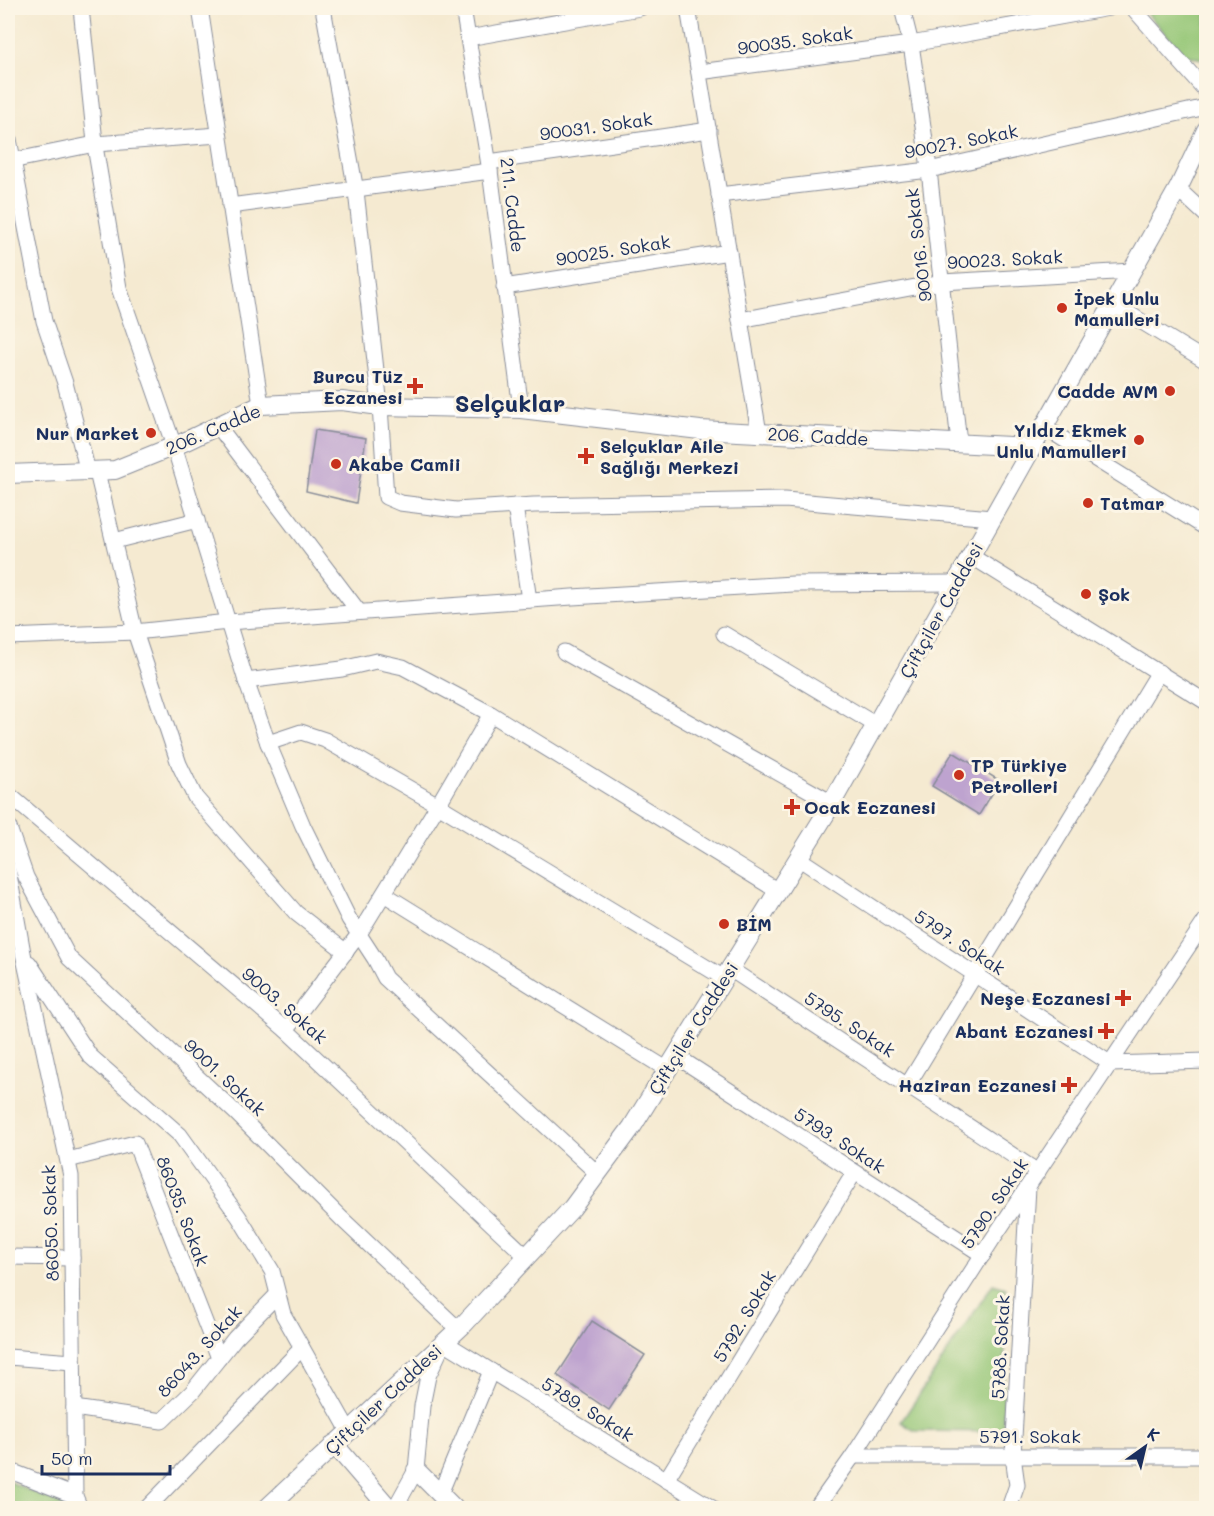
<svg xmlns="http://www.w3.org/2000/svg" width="1214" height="1516" viewBox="0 0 1214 1516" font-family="Mali,sans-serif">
	<rect width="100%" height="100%" fill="#fcf5e5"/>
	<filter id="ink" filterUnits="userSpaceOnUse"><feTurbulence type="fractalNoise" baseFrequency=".0167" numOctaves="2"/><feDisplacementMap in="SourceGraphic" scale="12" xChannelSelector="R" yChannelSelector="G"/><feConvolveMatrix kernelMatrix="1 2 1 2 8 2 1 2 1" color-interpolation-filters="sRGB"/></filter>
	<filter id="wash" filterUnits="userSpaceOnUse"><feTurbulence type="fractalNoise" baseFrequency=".008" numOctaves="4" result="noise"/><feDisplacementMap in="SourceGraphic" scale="24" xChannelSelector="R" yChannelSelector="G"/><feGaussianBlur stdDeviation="1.35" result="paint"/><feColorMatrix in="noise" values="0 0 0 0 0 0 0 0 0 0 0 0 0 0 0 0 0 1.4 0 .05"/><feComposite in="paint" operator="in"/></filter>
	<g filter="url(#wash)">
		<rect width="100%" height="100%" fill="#f5ead1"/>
		<g fill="#94c676" stroke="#587a6a" stroke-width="1.5">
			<polygon points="1142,8 1199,8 1201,9 1206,8 1206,60 1185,55"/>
			<polygon points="993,1284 1006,1288 1003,1432 915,1431 901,1422"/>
			<polygon points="8,1481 67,1507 68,1508 8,1508"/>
		</g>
		<g id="blocks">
			<g fill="#bea3cf">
				<polygon points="315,430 366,438 356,503 306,491"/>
				<polygon points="953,752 1000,781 979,815 932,786"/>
				<polygon points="592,1321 645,1355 609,1410 557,1375"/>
			</g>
		</g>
	</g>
	<g filter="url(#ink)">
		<use href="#blocks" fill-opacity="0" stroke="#888c98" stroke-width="1.5"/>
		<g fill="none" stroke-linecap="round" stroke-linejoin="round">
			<defs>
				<g id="minor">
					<polyline points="81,8 96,152 119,288 174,446 246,681 268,743 303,826 349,919 375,959 385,978 597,1173"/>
					<polyline points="200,8 261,405"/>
					<polyline points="323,8 356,191 380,406 386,497 400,503 456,510 534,505 785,500 992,518"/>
					<polyline points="463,8 490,171 521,409"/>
					<polyline points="688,8 759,433"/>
					<polyline points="902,8 911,44 928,161 959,443"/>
					<polyline points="1133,8 1206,91"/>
					<polyline points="468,38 640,8"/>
					<polyline points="699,72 911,44 1109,8"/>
					<polyline points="8,134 44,321 65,383 88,472"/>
					<polyline points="11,161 95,144 219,135"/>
					<polyline points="489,162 709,130"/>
					<polyline points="1178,189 1206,215"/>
					<polyline points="719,195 929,170 1206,107"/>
					<polyline points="230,206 490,171"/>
					<polyline points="504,287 729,252"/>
					<polyline points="1113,304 1206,361"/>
					<polyline points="740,320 942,282 1132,271"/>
					<polyline points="218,426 359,612"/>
					<polyline points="1044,427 1206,528"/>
					<polyline points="97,472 135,632 179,764 195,797 296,913 346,952"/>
					<polyline points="515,506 529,600"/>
					<polyline points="114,541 197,520"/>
					<polyline points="971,556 1206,702"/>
					<polyline points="724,634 876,725"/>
					<polyline points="8,637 135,632 228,622 572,597 793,584 956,583"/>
					<polyline points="564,652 832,803"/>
					<polyline points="246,681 342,669 376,661 403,667 491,714 778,891"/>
					<polyline points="268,743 301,732 325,740 438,805 724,978"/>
					<polyline points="8,794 286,1030 527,1257"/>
					<polyline points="8,825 26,877 69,958 235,1112 342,1219 458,1329"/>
					<polyline points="798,858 1111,1064 1206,1061"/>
					<polyline points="8,869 23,953 71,1176 75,1496 80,1508"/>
					<polyline points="384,894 668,1070"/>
					<polyline points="29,963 90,1056 180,1135 239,1217 272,1271 283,1314 349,1431"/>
					<polyline points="730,969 1038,1172"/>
					<polyline points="286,1030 359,934 438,805 491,714"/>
					<polyline points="676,1056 983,1255"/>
					<polyline points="907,1086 1159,672"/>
					<polyline points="68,1160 135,1143 219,1358"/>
					<polyline points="8,1257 72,1258"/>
					<polyline points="8,1357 73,1362"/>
					<polyline points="74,1408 162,1421 192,1392 235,1338 277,1295"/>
					<polyline points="853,1456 1206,1456"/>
					<polyline points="8,1470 75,1496"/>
					<polyline points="666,1480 854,1173"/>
					<polyline points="440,1494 491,1371"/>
					<polyline points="147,1508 302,1348"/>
					<polyline points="395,1508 416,1470 422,1406 428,1376 444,1342 712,1508"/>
					<polyline points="816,1508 853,1456 992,1240 1206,920"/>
					<polyline points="1009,1508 1017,1485 1013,1456 1028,1187"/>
				</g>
				<g id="tertiary">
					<polyline points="8,474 115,470 184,442 261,405 342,401 380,406 521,409 700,430 1032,447"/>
					<polyline points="334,1444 389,1508"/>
					<polyline points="416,1470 454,1508"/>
					<polyline points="267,1508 464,1324 572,1208 632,1127 825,815 1178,189 1206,130"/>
				</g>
			</defs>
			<use href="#minor" stroke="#888c98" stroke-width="17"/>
			<use href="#tertiary" stroke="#888c98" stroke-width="20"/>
			<use href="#minor" stroke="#fff" stroke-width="15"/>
			<use href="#tertiary" stroke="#fff" stroke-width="18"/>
		</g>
	</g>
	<g fill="#c8321e" stroke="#fcf5e5" stroke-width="2">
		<circle cx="1062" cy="308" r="6"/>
		<path d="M412 377h6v6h6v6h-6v6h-6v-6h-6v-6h6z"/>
		<circle cx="1170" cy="391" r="6"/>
		<circle cx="151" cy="433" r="6"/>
		<circle cx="1139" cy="440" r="6"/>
		<path d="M583 447h6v6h6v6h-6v6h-6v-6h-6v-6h6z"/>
		<circle cx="336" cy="464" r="6"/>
		<circle cx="1088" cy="503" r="6"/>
		<circle cx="1086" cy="594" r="6"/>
		<circle cx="959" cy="775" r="6"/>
		<path d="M789 798h6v6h6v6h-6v6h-6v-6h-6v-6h6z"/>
		<circle cx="724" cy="924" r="6"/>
		<path d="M1120 989h6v6h6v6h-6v6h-6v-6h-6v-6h6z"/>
		<path d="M1103 1022h6v6h6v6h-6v6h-6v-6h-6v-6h6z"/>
		<path d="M1066 1076h6v6h6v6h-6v6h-6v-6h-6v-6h6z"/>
	</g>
	<g text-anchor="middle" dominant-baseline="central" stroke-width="6" stroke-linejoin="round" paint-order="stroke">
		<g font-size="18" fill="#1b2f5e" stroke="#fcf5e5">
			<text transform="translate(795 40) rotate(-8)">90035. Sokak</text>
			<text transform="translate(596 126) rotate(-8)">90031. Sokak</text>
			<text transform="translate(961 141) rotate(-11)">90027. Sokak</text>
			<text transform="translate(513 205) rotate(83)">211. Cadde</text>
			<text transform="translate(918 245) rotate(-97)">90016. Sokak</text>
			<text transform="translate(613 250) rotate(-9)">90025. Sokak</text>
			<text transform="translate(1005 259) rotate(-3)">90023. Sokak</text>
			<text transform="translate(213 429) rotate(-23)">206. Cadde</text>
			<text transform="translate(818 436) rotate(3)">206. Cadde</text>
			<text transform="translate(941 610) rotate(-61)">Çiftçiler Caddesi</text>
			<text transform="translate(960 942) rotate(33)">5797. Sokak</text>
			<text transform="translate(285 1005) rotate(41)">9003. Sokak</text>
			<text transform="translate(850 1024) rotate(33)">5795. Sokak</text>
			<text transform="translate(693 1028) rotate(-58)">Çiftçiler Caddesi</text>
			<text transform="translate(225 1077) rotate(43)">9001. Sokak</text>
			<text transform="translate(840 1140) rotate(33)">5793. Sokak</text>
			<text transform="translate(994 1203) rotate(-56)">5790. Sokak</text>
			<text transform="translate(183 1211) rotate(69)">86035. Sokak</text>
			<text transform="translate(50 1223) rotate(-92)">86050. Sokak</text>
			<text transform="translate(744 1316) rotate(-59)">5792. Sokak</text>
			<text transform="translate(1000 1347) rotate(-87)">5788. Sokak</text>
			<text transform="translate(199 1351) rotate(-48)">86043. Sokak</text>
			<text transform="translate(383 1399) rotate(-43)">Çiftçiler Caddesi</text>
			<text transform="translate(588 1409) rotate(32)">5789. Sokak</text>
			<text x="1030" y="1436">5791. Sokak</text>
		</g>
		<g font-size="18" font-weight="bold" fill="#1b2f5e" stroke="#fcf5e5" text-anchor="start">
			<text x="1074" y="298">İpek Unlu<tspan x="1074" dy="21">Mamulleri</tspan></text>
			<text x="403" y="376" text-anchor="end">Burcu Tüz<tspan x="403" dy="21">Eczanesi</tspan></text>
			<text x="1158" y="391" text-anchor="end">Cadde AVM</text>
			<text x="1127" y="430" text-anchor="end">Yıldız Ekmek<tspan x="1127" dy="21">Unlu Mamulleri</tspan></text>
			<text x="139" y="433" text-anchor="end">Nur Market</text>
			<text x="600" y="446">Selçuklar Aile<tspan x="600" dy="21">Sağlığı Merkezi</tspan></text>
			<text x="348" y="464">Akabe Camii</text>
			<text x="1100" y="503">Tatmar</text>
			<text x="1098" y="594">Şok</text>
			<text x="971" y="765">TP Türkiye<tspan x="971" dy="21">Petrolleri</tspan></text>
			<text x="804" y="807">Ocak Eczanesi</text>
			<text x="736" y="924">BİM</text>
			<text x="1111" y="998" text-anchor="end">Neşe Eczanesi</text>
			<text x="1094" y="1031" text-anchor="end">Abant Eczanesi</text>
			<text x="1057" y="1085" text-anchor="end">Haziran Eczanesi</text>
		</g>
		<g font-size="24" font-weight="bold" fill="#1b2f5e" stroke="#fcf5e5">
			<text x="510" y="402">Selçuklar</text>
		</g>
	</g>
	<rect width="1214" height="1516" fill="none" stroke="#fcf5e5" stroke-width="30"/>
	<g transform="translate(1145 1447) rotate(34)" stroke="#fcf5e5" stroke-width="4.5" paint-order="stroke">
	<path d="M0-4.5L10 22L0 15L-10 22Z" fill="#1b2f5e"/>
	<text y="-9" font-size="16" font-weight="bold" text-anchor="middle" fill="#1b2f5e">K</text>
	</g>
	<path d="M42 1465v9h128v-9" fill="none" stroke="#1b2f5e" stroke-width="3"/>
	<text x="51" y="1465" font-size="18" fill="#1b2f5e" stroke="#fcf5e5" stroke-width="4.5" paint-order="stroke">50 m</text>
</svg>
